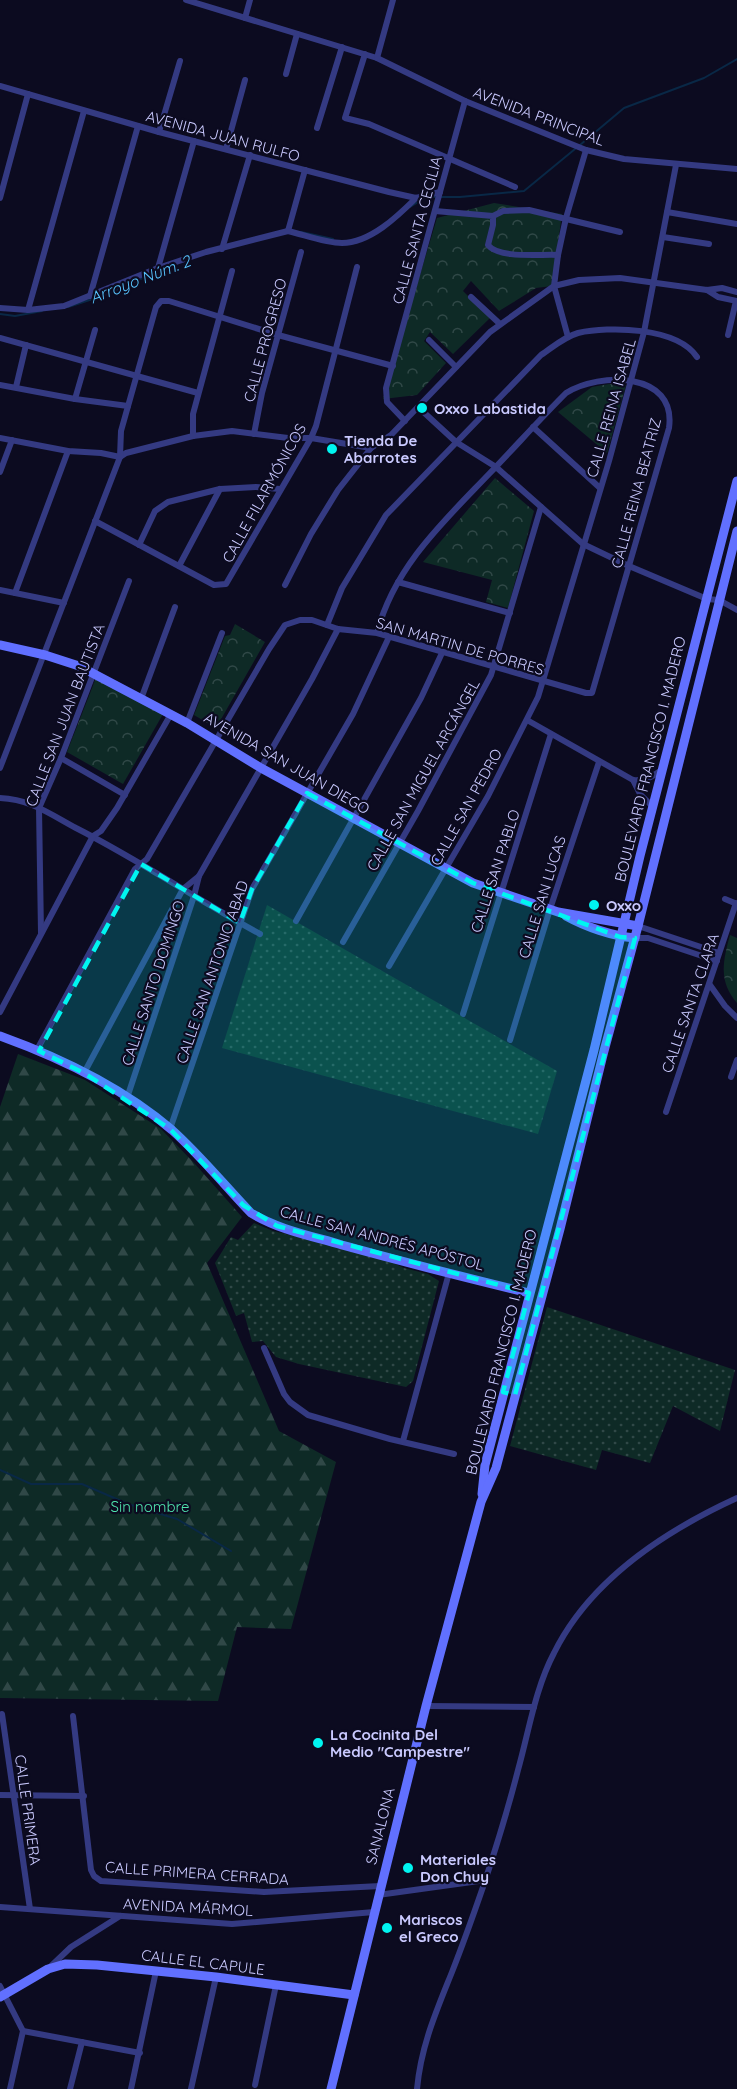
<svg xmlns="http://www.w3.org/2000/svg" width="737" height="2089" viewBox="0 0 737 2089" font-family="Quicksand,sans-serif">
	<defs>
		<pattern id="grass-dots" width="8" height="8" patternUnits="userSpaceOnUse" patternTransform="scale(1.5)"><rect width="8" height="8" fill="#0e2a26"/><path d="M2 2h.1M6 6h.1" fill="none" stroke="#304847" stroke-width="1.8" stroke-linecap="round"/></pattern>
		<pattern id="forest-firs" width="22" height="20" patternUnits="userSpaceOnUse" patternTransform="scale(1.5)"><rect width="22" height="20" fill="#0e2a26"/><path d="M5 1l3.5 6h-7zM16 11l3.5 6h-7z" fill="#304847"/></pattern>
		<pattern id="park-crowns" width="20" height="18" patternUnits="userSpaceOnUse" patternTransform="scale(1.5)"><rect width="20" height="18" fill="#0e2a26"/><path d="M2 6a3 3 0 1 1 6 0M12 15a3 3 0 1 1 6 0" fill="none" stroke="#304847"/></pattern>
	</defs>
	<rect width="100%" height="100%" fill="#0c0b20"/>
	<g fill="url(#grass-dots)">
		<polygon points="267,905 557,1071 538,1134 222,1048"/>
		<polygon points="254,1223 273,1231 377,1255 404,1268 428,1274 439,1281 413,1381 406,1387 299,1364 276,1357 263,1341 252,1342 244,1313 236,1316 215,1263 231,1237 238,1240"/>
		<polygon points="547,1307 735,1370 720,1431 673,1406 650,1463 602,1450 596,1470 510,1446"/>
	</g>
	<polygon fill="url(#forest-firs)" points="18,1054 85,1080 161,1129 195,1164 242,1217 207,1263 279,1431 336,1462 291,1629 237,1627 218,1701 0,1698 0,1107"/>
	<g fill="url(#park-crowns)">
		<polygon points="494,203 562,214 552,286 536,288 499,311 471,281 463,291 490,318 453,354 430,332 424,341 446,363 417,395 383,399 437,218"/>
		<polygon points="609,384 626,385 607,453 558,412 592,387"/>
		<polygon points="495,478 534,511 508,608 486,602 492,580 423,562"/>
		<polygon points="235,624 265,642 216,728 194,715 225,636 230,635"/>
		<polygon points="96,678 163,714 123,784 67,752"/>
		<path d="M 730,935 L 737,938 L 737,1003 C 718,981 723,961 730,935 Z"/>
	</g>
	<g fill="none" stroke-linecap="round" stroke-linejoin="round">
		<g stroke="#092846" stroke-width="2">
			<polyline points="580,145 624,108 704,78 737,59"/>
			<polyline points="410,207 426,197 460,197 524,191 575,149"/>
			<polyline points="301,232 333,239"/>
			<polyline points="68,307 108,294 160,270"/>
			<polyline points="0,314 15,316 42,311"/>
			<polyline points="0,1470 31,1484 82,1484 128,1504 177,1519 231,1551"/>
		</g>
		<g stroke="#343a82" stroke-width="6">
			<polyline points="186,0 377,58 465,101 586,150 624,159 737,169"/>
			<polyline points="245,18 250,0"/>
			<polyline points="365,54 345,118 369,124 515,187"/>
			<polyline points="377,58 393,0"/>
			<polyline points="286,74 297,34"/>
			<polyline points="0,86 159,132 389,192 416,198 440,192"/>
			<polyline points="317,128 342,47"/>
			<polyline points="159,132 180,61"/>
			<polyline points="226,149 245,80"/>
			<polyline points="0,198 28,94"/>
			<path d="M 435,211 L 493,216 L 493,225 L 488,245 C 499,259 540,254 558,255"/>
			<polyline points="667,212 737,224"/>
			<polyline points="493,216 503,211 529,210 620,232"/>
			<path d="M 288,231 C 305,235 325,243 342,243 C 370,243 398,216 416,198"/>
			<polyline points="288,231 305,170"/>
			<polyline points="663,237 709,244"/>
			<polyline points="222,249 250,155"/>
			<polyline points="158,268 194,141"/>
			<polyline points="707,290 718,297 737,301"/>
			<polyline points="90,296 138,126"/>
			<polyline points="471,297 500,324"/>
			<polyline points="0,308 28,310 64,306 158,268 206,252 288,231"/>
			<polyline points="28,310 84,111"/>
			<polyline points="728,335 736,301"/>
			<polyline points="568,337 554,286 558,255 566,218 586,150"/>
			<polyline points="0,338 198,393"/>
			<polyline points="429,340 456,367"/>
			<polyline points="0,385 75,399 128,406"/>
			<polyline points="16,387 26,345"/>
			<polyline points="75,399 95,330"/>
			<polyline points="418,407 456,442 496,467 583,544 629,566 707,599 719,600 737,610"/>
			<polyline points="405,421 387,402 386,388 465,101"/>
			<polyline points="533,427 600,488"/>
			<polyline points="254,434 262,393 301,252"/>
			<polyline points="193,436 193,414 232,271"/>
			<polyline points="0,438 68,451 101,453 120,457 126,453 193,436 232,431 288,438 311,438 371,448 391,435 490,332 554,286 579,280 620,278 707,290 722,288 737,292"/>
			<polyline points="0,472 12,440"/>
			<polyline points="95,521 214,585 226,584 311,438 316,426 357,267"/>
			<polyline points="139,545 155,511 168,502 220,489 256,487 280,489"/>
			<polyline points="179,566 220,489"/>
			<polyline points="398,582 510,613"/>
			<polyline points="285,585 311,534 338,490 371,448"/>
			<polyline points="0,590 64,603"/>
			<polyline points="15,593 68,451"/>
			<path d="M 327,625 L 342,588 L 386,515 L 541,355 C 553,347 564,337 578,333 C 609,326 677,327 697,357"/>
			<polyline points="141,699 175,607"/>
			<path d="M 527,720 L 633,780 C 646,781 652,777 663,769"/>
			<polyline points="187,723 222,633"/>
			<polyline points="61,758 125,795"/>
			<polyline points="0,768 120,457 121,431 156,307 161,301 169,301 278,335 393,366"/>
			<polyline points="633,780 640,794 653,807"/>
			<path d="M 0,798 C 30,799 50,814 76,828 C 139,860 198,900 260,934"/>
			<polyline points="725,899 737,904"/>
			<polyline points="296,921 421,698 442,653"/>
			<polyline points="638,926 719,953"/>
			<polyline points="41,933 39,808 61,758 129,581"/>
			<polyline points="635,938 648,938 717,961"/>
			<polyline points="343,942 418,811 491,675 541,507"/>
			<polyline points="389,966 488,796 538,697 609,461 644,332 676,165"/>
			<polyline points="710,985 725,1006 737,1018"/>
			<polyline points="0,1012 93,836 101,831 117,808 171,714"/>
			<polyline points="463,1014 551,734"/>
			<polyline points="510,1040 550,909 599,762"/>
			<path d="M 39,1051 L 39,1046 L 135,869 L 147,859 L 269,649 L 285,625 L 300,620 L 312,620 L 338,629 L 377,633 L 586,693 L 592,693 L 669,428 C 677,371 599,372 566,393 C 540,419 515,447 489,474 C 444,521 394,567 377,633"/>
			<polyline points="84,1073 183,889 199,876 312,679 338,629"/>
			<polyline points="731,1077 737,1060"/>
			<polyline points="127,1098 194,896 199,876"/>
			<polyline points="666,1112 736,903"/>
			<polyline points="170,1129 252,889 353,714 389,637"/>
			<polyline points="264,1348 284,1394 290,1402 308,1415 390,1439 454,1454"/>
			<polyline points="403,1441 449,1273"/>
			<polyline points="426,1706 534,1707"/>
			<polyline points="2,1714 30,1909"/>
			<polyline points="73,1716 91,1870 94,1876 101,1881 264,1892 380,1886"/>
			<polyline points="0,1795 84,1796"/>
			<polyline points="378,1895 486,1880"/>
			<polyline points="0,1907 232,1924 374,1912"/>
			<polyline points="49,1968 71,1947 120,1916"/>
			<polyline points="0,1986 23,2031 10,2089"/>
			<polyline points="23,2031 140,2053"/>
			<polyline points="255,2085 276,1985"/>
			<polyline points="70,2089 82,2042"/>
			<polyline points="131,2089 156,1971"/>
			<polyline points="191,2089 216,1977"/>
			<path d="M 417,2089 C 421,2046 436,2012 452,1972 C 463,1944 473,1916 483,1887 C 496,1848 508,1809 518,1770 C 529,1731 535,1689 554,1653 C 590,1580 665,1531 737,1498"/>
		</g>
		<g stroke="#6170ff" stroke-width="9">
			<polyline points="0,645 45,655 79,666 187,723 261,768 473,883 558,912 638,926"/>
			<path d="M 566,916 C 586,927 612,936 635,938"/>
			<path d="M 0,1036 C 61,1058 123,1088 172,1130 C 201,1156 225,1186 251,1213 C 279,1230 312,1236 342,1245 C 404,1262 467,1278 529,1293"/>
			<polyline points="482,1494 485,1465 594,1050 640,856 737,481"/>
			<polyline points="0,1997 48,1969 65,1964 97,1965 216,1977 354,1995"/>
			<polyline points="331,2089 426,1706 481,1502 496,1468 560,1229 604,1051 638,926 737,531"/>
		</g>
	</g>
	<path fill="#00f5f1" fill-opacity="0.2" stroke="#00f5f1" stroke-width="4.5" stroke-dasharray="12 8" stroke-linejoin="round" d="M 307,793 L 473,883 L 620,937 L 635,938 L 515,1395 L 503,1392 L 529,1293 L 277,1226 L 243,1205 L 170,1129 L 84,1073 L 39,1051 L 141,864 L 240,923 L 252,889 Z"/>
	<g fill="#00f5f1" stroke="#0c0b20" stroke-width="2">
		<circle cx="422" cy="408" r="6"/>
		<circle cx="332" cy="449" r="6"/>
		<circle cx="594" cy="905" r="6"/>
		<circle cx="318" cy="1743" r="6"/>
		<circle cx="408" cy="1868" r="6"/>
		<circle cx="387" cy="1928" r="6"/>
	</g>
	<g text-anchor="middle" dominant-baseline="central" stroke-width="4.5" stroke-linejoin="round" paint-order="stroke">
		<g font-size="15" fill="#cacaff" stroke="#0c0b20">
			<text transform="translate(539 116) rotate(21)">AVENIDA PRINCIPAL</text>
			<text transform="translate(223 136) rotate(15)">AVENIDA JUAN RULFO</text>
			<text transform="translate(417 230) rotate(-75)">CALLE SANTA CECILIA</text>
			<text transform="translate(265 340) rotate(-75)">CALLE PROGRESO</text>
			<text transform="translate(611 408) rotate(-74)">CALLE REINA ISABEL</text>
			<text transform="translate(264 493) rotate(-61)">CALLE FILARMÓNICOS</text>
			<text transform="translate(636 493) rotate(-75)">CALLE REINA BEATRIZ</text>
			<text transform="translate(460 646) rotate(16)">SAN MARTIN DE PORRES</text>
			<text transform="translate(65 715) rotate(-69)">CALLE SAN JUAN BAUTISTA</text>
			<text transform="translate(650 759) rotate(-76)">BOULEVARD FRANCISCO I. MADERO</text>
			<text transform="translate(287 763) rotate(30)">AVENIDA SAN JUAN DIEGO</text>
			<text transform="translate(423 775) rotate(-61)">CALLE SAN MIGUEL ARCÁNGEL</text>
			<text transform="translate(466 807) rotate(-61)">CALLE SAN PEDRO</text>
			<text transform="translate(495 871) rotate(-72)">CALLE SAN PABLO</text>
			<text transform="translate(542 897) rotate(-73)">CALLE SAN LUCAS</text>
			<text transform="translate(212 972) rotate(-71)">CALLE SAN ANTONIO ABAD</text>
			<text transform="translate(153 983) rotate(-72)">CALLE SANTO DOMINGO</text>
			<text transform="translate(690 1003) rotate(-71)">CALLE SANTA CLARA</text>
			<text transform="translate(382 1238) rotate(15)">CALLE SAN ANDRÉS APÓSTOL</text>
			<text transform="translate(501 1352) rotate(-76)">BOULEVARD FRANCISCO I. MADERO</text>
			<text transform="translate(28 1810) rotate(82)">CALLE PRIMERA</text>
			<text transform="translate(380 1826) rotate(-76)">SANALONA</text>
			<text transform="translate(197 1873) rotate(4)">CALLE PRIMERA CERRADA</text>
			<text transform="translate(188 1907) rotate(3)">AVENIDA MÁRMOL</text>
			<text transform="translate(203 1962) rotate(7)">CALLE EL CAPULE</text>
		</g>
		<g font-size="15" font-weight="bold" fill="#cacaff" stroke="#0c0b20" text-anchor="start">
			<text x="434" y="408">Oxxo Labastida</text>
			<text x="344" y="440">Tienda De<tspan x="344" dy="17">Abarrotes</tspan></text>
			<text x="606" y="905">Oxxo</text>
			<text x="330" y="1734">La Cocinita Del<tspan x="330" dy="17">Medio "Campestre"</tspan></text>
			<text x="420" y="1859">Materiales<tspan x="420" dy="17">Don Chuy</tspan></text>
			<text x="399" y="1919">Mariscos<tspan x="399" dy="17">el Greco</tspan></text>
		</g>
		<g font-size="15" fill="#50e5ae" stroke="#0c0b20">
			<text x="150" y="1506">Sin nombre</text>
		</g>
		<g font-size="16" font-style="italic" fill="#58c5ff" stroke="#0c0b20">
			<text transform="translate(140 279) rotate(-21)">Arroyo Núm. 2</text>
		</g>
	</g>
</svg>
